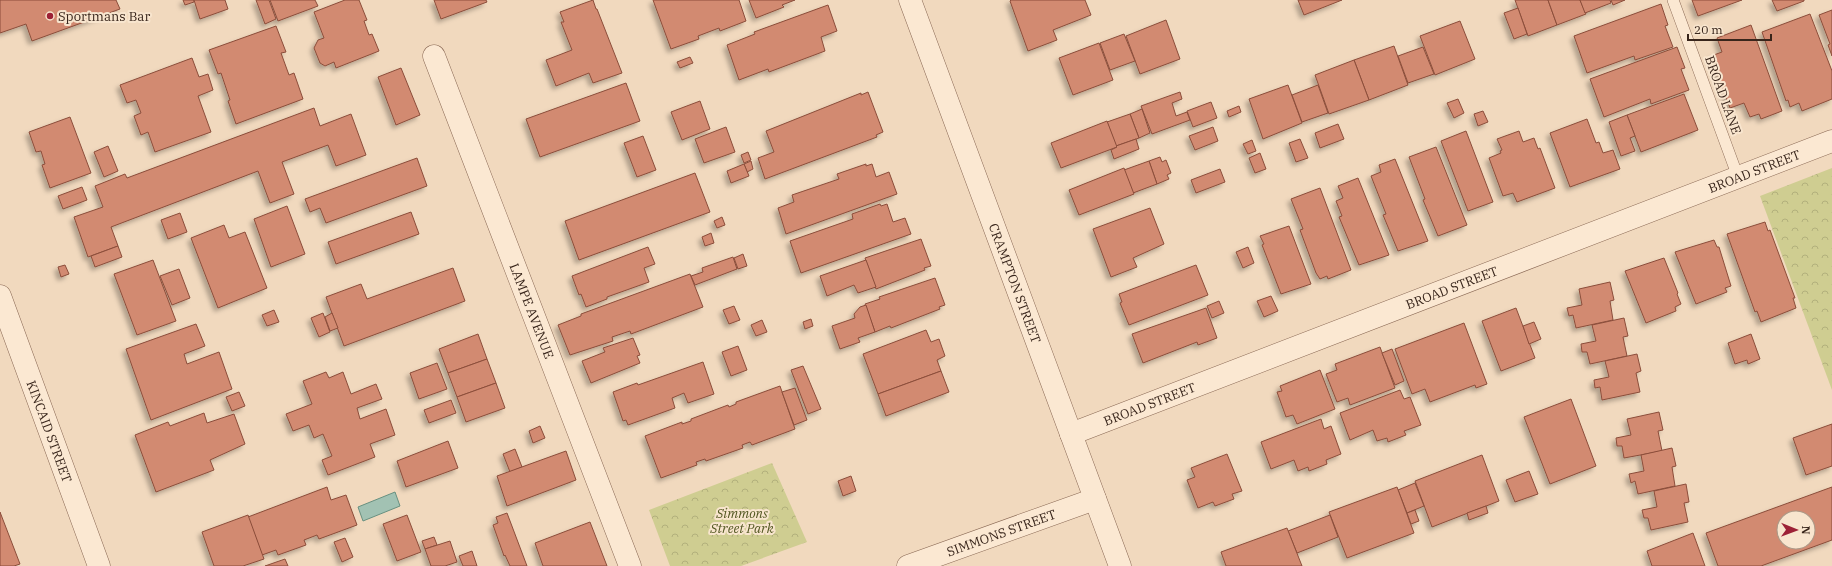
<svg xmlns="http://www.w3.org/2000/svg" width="1832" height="566" viewBox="0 0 1832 566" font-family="'IBM Plex Serif',serif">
	<defs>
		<pattern id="forest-crowns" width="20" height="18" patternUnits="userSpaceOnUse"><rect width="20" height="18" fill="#cfcd91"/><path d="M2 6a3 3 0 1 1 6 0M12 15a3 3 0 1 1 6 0" fill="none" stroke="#b2b07c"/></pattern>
		<filter id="shadow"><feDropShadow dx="-3.5" dy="3.5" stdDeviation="2" flood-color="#0004"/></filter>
	</defs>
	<rect width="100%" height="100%" fill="#f1d9be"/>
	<g fill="url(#forest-crowns)">
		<polygon points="1832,168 1832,390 1760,196"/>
		<polygon points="772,463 807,542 741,566 670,566 649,510"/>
	</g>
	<polygon fill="#a2c2b3" stroke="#689080" points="395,492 400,506 363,521 358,507"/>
	<g fill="#d28a71" stroke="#8b4d3a" fill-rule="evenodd" filter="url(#shadow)">
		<polygon points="0,0 116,0 120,9 32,41 26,24 0,33"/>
		<polygon points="183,0 194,0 194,2 185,5"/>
		<polygon points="194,0 225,0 228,9 200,19"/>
		<polygon points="256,0 269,0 276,19 265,24"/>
		<polygon points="270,0 315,0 318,6 278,21"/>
		<polygon points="345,0 359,0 367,20 364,21 369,35 372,34 379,51 336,68 334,62 325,66 320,63 314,48 318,40 324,38 314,12"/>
		<polygon points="434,0 486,0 487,2 441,19"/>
		<polygon points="593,0 596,9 597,9 622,73 593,83 589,73 556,86 546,60 572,50 561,22 564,22 560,12"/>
		<polygon points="653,0 739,0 746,21 720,31 719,28 698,36 699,39 671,49"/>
		<polygon points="749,0 795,0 782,5 784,7 756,18"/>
		<polygon points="1011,0 1085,0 1091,15 1053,30 1057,40 1028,51 1010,1"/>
		<polygon points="1298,0 1342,0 1304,15"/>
		<polygon points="1515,0 1548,0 1557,25 1528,36"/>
		<polygon points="1548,0 1580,0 1586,14 1557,25"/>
		<polygon points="1580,0 1610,0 1611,3 1585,13"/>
		<polygon points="1611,0 1625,0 1613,5"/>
		<polygon points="1692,0 1742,0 1698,16"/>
		<polygon points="1772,0 1804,0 1804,1 1777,11"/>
		<polygon points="1661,4 1668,25 1665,26 1673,47 1635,60 1634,56 1587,73 1574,36"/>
		<polygon points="828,5 837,31 821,37 825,51 769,72 768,69 739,80 727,45 755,34 754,32"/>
		<polygon points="1518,8 1527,34 1514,39 1504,13"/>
		<polygon points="1832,10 1832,56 1828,45 1830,44 1819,15"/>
		<polygon points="1810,14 1832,71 1832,99 1802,111 1799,103 1790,107 1788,100 1786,101 1762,32"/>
		<polygon points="1166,20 1180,59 1140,74 1126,36"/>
		<polygon points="1460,21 1475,59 1435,75 1420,36"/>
		<polygon points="1751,25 1782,111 1761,119 1759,114 1750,117 1744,103 1730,108 1711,56 1722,52 1717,38"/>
		<polygon points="276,26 286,52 281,53 289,75 294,73 303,99 236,124 228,101 230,100 221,73 218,74 209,50"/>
		<polygon points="1124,34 1135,61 1110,70 1100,43"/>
		<polygon points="1099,43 1113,80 1073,95 1059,58"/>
		<polygon points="1394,46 1408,85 1369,100 1354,60"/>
		<polygon points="1423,47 1434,74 1408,83 1398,56"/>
		<polygon points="1677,47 1685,68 1681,69 1689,90 1651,104 1650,99 1604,117 1590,79"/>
		<polygon points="690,57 693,63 680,68 677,62"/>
		<polygon points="192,58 199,77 208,74 213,90 198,96 211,132 155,152 148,132 141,135 134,116 141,113 136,100 127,103 120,85"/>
		<polygon points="1354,60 1369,100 1329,114 1315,75"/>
		<polygon points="401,68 420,115 396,125 378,77"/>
		<polygon points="626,83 640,121 540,157 526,119"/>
		<polygon points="1288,85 1302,123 1263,139 1249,99"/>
		<polygon points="1318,85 1328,113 1302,122 1292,95"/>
		<polygon points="868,92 883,132 876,135 877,137 765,179 758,158 774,152 766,131 861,93 861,95"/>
		<polygon points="1180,92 1182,99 1172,103 1176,116 1187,112 1190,120 1152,134 1141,106"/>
		<polygon points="1684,94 1698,130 1641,152 1627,115"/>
		<polygon points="1458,99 1464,113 1454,118 1447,103"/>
		<polygon points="700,101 710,129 682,140 671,112"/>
		<polygon points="1211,102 1217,118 1193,127 1187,111"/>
		<polygon points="1239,106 1241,112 1229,117 1227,111"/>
		<polygon points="314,108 320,126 351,114 366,155 336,166 328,145 282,162 294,194 270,203 258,171 111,227 118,246 88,257 74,217 103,207 95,186 125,174 127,178"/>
		<polygon points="1142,109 1150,133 1139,138 1130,114"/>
		<polygon points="1483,111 1488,122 1478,126 1474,114"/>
		<polygon points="1130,114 1139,138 1116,146 1107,122"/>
		<polygon points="1627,115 1635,136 1630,138 1635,151 1621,156 1609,122"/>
		<polygon points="70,117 91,173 50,188 42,165 45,164 41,151 36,152 29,132"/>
		<polygon points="1587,119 1596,143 1599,142 1603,153 1613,150 1620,169 1570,187 1550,133"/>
		<polygon points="1107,121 1117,147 1061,168 1051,143"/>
		<polygon points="1338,124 1344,139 1320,148 1315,133"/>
		<polygon points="726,127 735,152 704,163 695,139"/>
		<polygon points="1213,127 1218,141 1195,150 1189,136"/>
		<polygon points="1466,131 1493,202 1468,211 1441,141"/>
		<polygon points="1519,131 1523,142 1534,138 1538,149 1540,148 1555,188 1517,202 1513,193 1503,196 1489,158 1501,153 1500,151 1502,150 1497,139"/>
		<polygon points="643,136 656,170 637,177 624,143"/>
		<polygon points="1136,139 1139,149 1114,159 1111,150 1117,147 1116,146"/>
		<polygon points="1300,139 1308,158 1296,162 1289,143"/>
		<polygon points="1252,140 1256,151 1248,154 1243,144"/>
		<polygon points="108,146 118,171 104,177 94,152"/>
		<polygon points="1436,147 1467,225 1438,236 1423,200 1425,199 1409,157"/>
		<polygon points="748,152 751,160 744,163 741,155"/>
		<polygon points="1260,153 1266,169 1255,173 1249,158"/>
		<polygon points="1160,157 1162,162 1166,160 1171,173 1167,175 1169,179 1157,184 1149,161"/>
		<polygon points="417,158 427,186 326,223 320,208 310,212 305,199"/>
		<polygon points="1395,159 1428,241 1398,251 1383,215 1386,214 1371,176 1381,172 1379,165"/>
		<polygon points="751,161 753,169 747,172 744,164"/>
		<polygon points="1149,161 1157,184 1133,193 1124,170"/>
		<polygon points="744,164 749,176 731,183 727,171"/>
		<polygon points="866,164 866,166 872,164 876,177 889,172 897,194 786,234 778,208 794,202 792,195 839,179 837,174"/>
		<polygon points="1124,168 1134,194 1079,215 1069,190"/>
		<polygon points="1220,169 1225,182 1196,193 1191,180"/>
		<polygon points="695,173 710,212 579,260 565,221"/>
		<polygon points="1358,178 1389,255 1359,265 1339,217 1342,216 1336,201 1343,198 1338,186"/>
		<polygon points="82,187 87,200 63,209 58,196"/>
		<polygon points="1320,188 1351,270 1328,279 1327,276 1320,279 1316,273 1300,230 1303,229 1291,199"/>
		<polygon points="880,204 881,206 887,204 893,222 905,218 911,234 801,273 790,241 853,219 852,214"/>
		<polygon points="287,206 305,254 271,267 254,219"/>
		<polygon points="1150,208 1164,244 1133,258 1137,267 1111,277 1093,229"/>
		<polygon points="411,212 419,234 336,264 328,242"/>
		<polygon points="180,213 187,232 168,239 161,220"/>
		<polygon points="722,217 725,225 717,228 714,221"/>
		<polygon points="1765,222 1768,231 1770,230 1795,298 1793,298 1796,308 1761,322 1757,311 1755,312 1727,234"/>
		<polygon points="224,225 229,238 245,232 267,288 218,308 191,238"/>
		<polygon points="1289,226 1311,284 1281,294 1262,245 1264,244 1260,236"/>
		<polygon points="711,233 714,243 705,246 702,237"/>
		<polygon points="921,239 931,266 924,268 925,270 876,289 865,258"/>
		<polygon points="1714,240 1717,247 1719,247 1731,286 1725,288 1727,292 1696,304 1675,252"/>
		<polygon points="118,246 122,257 95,267 91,256"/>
		<polygon points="648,247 655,264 644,268 649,282 607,297 607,299 586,307 581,294 579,295 572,276"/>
		<polygon points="1248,247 1254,263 1243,268 1236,252"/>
		<polygon points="743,254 747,266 738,269 734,258"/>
		<polygon points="733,257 737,269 695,285 691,276 703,272 702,268"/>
		<polygon points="1664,258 1678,293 1677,294 1681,304 1675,307 1676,311 1646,323 1625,271"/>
		<polygon points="153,260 176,321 137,335 114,274"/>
		<polygon points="866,260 876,287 858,293 854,285 827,296 820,276"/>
		<polygon points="65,265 69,274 61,277 58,267"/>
		<polygon points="1196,265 1208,295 1129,325 1120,303 1122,302 1119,294"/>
		<polygon points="453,268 465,301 344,346 326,297 361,284 367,299"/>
		<polygon points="179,269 190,298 172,305 160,276"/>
		<polygon points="690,274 703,307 631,334 630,331 612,337 613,341 570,355 558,325 581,316 581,314"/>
		<polygon points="935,278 945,305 939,307 940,309 891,328 890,326 875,332 865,304 880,299 879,297"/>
		<polygon points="1610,282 1614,300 1610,301 1613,320 1576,328 1573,315 1569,316 1567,308 1582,305 1579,289"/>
		<polygon points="1271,296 1278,311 1264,317 1257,301"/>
		<polygon points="1219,301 1224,313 1212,318 1207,306"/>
		<polygon points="866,305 875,332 858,338 860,342 840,349 832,326 855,318 854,314 860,307"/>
		<polygon points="734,306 740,320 729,324 723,310"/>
		<polygon points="1206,308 1217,338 1198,345 1197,342 1143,363 1132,334"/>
		<polygon points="1516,308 1535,358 1501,371 1482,321"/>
		<polygon points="274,310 279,322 267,326 262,315"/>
		<polygon points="323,313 330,332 319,337 311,318"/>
		<polygon points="332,313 338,328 330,331 325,317"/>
		<polygon points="1624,318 1628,336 1623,337 1627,356 1590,364 1587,352 1582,352 1581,344 1596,341 1592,325"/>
		<polygon points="811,319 813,326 805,329 803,322"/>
		<polygon points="762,320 767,332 756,336 751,325"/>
		<polygon points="1534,322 1541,339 1529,344 1523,326"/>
		<polygon points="1464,323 1487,384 1476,388 1475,385 1430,402 1425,389 1412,394 1395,349"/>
		<polygon points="196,324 205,346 184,354 187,364 219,352 232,389 151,420 126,349"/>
		<polygon points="926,330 931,342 939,339 945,356 937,360 941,371 878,394 863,354"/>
		<polygon points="478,334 487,359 448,373 439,349"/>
		<polygon points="1751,334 1760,359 1748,364 1747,360 1735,364 1728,343"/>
		<polygon points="633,338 640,355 637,356 640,363 591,383 582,361 605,352 603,348"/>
		<polygon points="738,346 747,370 731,376 722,352"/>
		<polygon points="1380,347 1395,388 1350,405 1348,398 1337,402 1326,374 1337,370 1335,364"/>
		<polygon points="1392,349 1404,381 1395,385 1382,353"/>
		<polygon points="1637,354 1641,371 1636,373 1640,392 1602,400 1600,387 1595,388 1594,380 1609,377 1605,361"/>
		<polygon points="487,359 496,383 457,397 448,373"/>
		<polygon points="703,362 714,394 688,403 684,393 672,398 675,408 628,425 626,420 623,421 613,392 637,383 638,385"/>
		<polygon points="437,363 447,389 419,399 410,373"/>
		<polygon points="803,366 821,409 808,414 791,370"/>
		<polygon points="1320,370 1335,409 1297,424 1293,415 1286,417 1277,392 1282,391 1280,386"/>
		<polygon points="941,371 949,392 886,416 878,394"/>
		<polygon points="326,372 329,378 343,372 351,394 376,384 382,399 357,408 360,419 386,409 395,435 370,444 375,457 328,475 322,460 332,456 323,434 314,438 309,425 293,431 286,414 312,404 303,381"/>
		<polygon points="496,383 505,408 466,422 457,397"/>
		<polygon points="780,386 795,429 752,445 750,442 742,445 743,448 706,461 705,459 696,462 697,465 661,478 645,436 682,422 682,424 691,421 691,419 728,405 729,407 736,404 736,402"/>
		<polygon points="795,388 807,420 794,425 782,392"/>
		<polygon points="1400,390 1404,399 1410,397 1421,425 1404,431 1406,435 1388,442 1387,438 1377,441 1373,430 1350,440 1340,413"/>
		<polygon points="239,392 245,406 232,411 226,397"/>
		<polygon points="1571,399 1596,466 1550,484 1524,417"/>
		<polygon points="451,400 456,413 429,423 424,410"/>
		<polygon points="1659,412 1663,430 1658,431 1662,451 1624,458 1622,446 1617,446 1616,438 1631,435 1627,419"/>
		<polygon points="204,413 207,423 234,414 245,444 210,460 214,470 156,492 135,435 168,422 170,426"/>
		<polygon points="1321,419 1324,429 1331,426 1341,454 1326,460 1327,464 1309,471 1308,467 1298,471 1294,460 1271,469 1261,442"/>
		<polygon points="1832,424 1832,466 1806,475 1793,438"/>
		<polygon points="540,426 545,438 533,443 529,431"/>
		<polygon points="448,441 458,468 406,487 397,461"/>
		<polygon points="1672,448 1676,466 1672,467 1675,486 1638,494 1635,481 1631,483 1629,474 1644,471 1641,455"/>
		<polygon points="515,449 522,467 510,472 503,454"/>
		<polygon points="566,451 576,480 507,506 497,476"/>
		<polygon points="1227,454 1242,491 1232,494 1234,499 1215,506 1213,502 1198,508 1187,480 1195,477 1191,468"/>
		<polygon points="1482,455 1499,501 1432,527 1415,481"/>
		<polygon points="1529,471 1538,494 1515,502 1506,480"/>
		<polygon points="851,476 856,491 843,496 838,481"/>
		<polygon points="1415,483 1424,506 1407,513 1398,490"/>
		<polygon points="1686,484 1689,502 1684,503 1688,522 1651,530 1648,518 1644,518 1642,510 1657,507 1654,491"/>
		<polygon points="327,487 331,500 346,495 357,525 319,539 317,535 304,540 306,545 278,555 276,550 262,555 248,517"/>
		<polygon points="1397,487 1414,533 1347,558 1329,512"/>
		<path d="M 1832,487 L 1832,540 L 1761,566 L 1718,566 L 1706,533 ZM 1784,518 L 1808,518 L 1808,542 L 1784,542 Z"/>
		<polygon points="1486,506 1488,513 1469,520 1467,513"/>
		<polygon points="1415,510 1419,521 1411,524 1407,513"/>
		<polygon points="0,512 20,564 14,566 0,566"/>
		<polygon points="507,513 527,566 510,566 505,555 504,556 493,525 498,523 496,517"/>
		<polygon points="248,515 264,559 243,566 214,566 202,532"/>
		<polygon points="407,515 421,552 397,561 383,524"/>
		<polygon points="1330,515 1338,537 1297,553 1288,531"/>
		<polygon points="590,522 607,566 543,566 535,543"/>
		<polygon points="1287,528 1302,566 1226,566 1221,552"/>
		<polygon points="1693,533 1705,566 1652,566 1647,551"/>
		<polygon points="434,537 437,545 425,549 422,541"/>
		<polygon points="345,538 353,557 342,562 334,542"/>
		<polygon points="450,541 457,562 445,566 431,566 425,549"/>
		<polygon points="472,551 477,566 463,566 459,556"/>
		<polygon points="285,559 288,566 265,566"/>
	</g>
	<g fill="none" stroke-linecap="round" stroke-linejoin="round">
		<defs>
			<polyline id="lane" points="1673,0 1738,177"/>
			<g id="street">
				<path id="s1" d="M 910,0 L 1120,566"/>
				<path id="s2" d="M 434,56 L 630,566"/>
				<path id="s3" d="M 0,296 L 99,566"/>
				<path id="s4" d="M 1071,434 L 1832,141"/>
				<path id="s5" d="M 908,566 L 1095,499"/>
			</g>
		</defs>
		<use href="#lane" stroke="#8a6955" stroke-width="12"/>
		<use href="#street" stroke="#8a6955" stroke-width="23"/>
		<use href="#lane" stroke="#fbe8d2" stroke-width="11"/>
		<use href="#street" stroke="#fbe8d2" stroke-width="22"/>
	</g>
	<circle fill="#9d2136" stroke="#f8e5ce" stroke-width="1.5" cx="50" cy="16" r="4"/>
	<g text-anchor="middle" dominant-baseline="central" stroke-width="4" stroke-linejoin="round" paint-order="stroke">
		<g font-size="13" fill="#38251b" stroke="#f8e5ce" text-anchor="start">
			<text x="58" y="16">Sportmans Bar</text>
		</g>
		<g font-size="13" fill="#38251b" stroke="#f8e5ce">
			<text transform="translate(1723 95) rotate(70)">BROAD LANE</text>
			<text stroke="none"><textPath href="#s4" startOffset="732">BROAD STREET</textPath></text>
			<text stroke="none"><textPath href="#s1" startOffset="302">CRAMPTON STREET</textPath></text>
			<text stroke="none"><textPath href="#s4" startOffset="408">BROAD STREET</textPath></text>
			<text stroke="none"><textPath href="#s2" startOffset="273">LAMPE AVENUE</textPath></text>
			<text stroke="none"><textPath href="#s4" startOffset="84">BROAD STREET</textPath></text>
			<text stroke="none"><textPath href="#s3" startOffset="144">KINCAID STREET</textPath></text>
			<text stroke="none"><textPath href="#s5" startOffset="99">SIMMONS STREET</textPath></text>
		</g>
		<g font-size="13" font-style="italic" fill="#515620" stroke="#f8e5ce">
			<text x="742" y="513">Simmons<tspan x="742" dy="15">Street Park</tspan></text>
		</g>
	</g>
	<g transform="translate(1796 530) rotate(91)"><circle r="19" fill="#f8e5ce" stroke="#ab9886"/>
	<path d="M0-3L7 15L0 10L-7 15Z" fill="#9d2136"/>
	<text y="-6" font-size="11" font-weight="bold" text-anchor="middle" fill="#38251b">N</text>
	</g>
	<path d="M1688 34v6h83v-6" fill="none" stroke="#38251b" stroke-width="2"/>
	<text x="1694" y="34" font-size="12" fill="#38251b" stroke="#f8e5ce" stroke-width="3" paint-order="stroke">20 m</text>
</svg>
